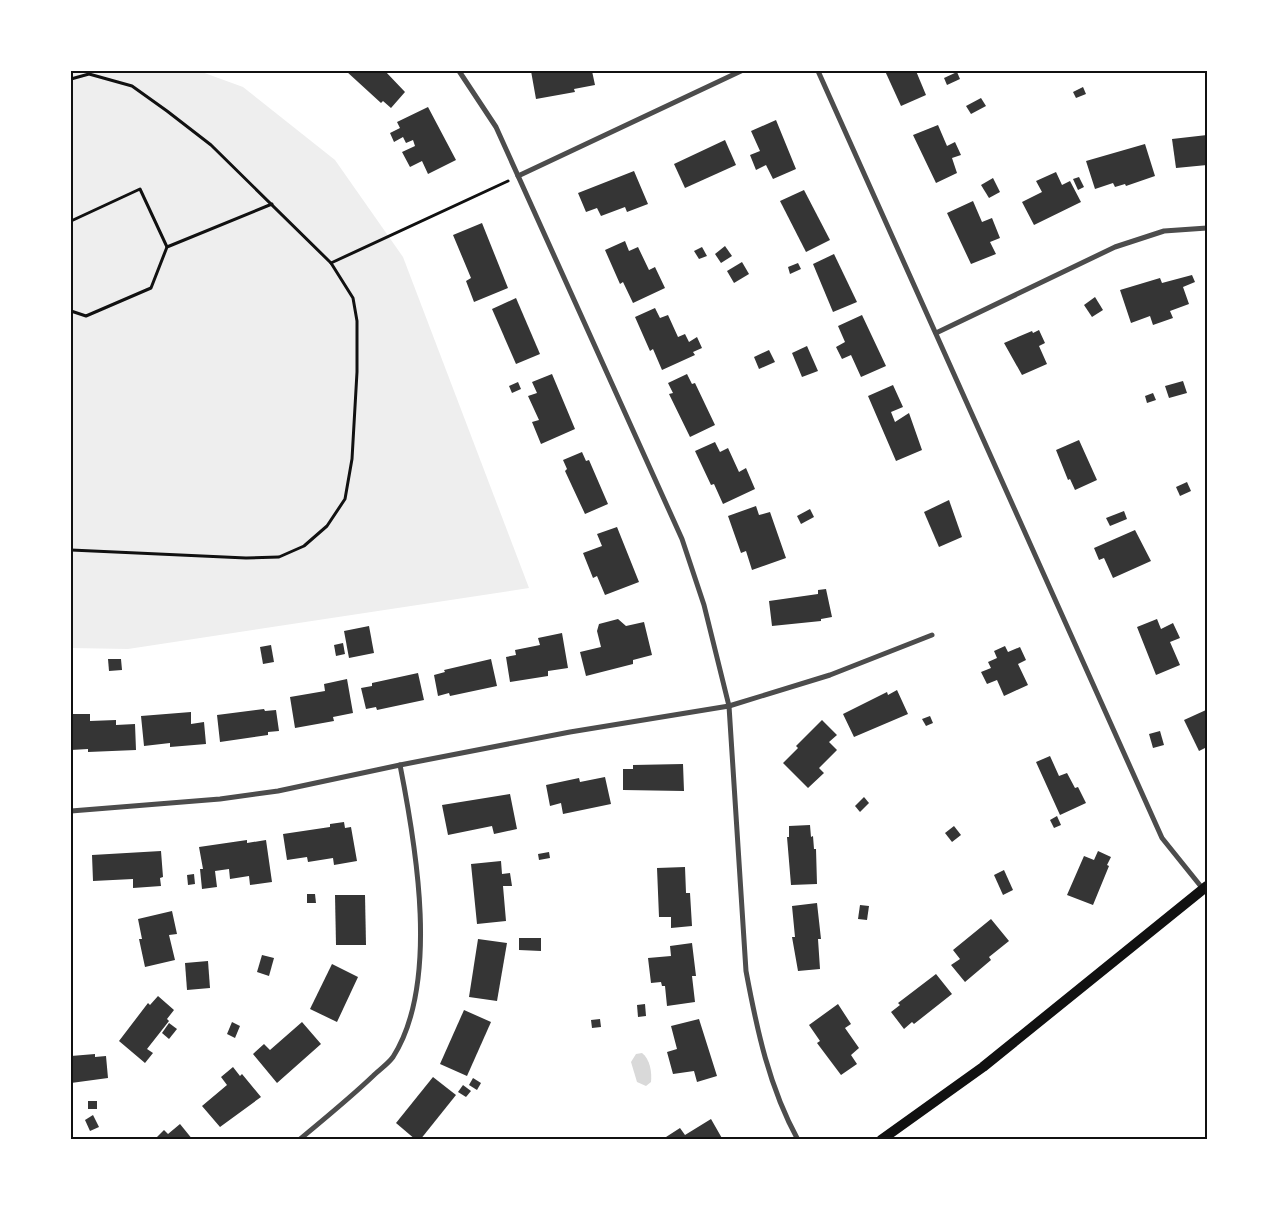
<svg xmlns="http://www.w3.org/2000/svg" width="1278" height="1211" viewBox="0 0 1278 1211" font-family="Helvetica,sans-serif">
	<rect width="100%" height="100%" fill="#fff"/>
	<polygon fill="#eee" points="71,71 199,71 243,87 335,160 403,257 529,588 128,649 71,648"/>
	<path fill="#d9d9d9" d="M 642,1053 C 650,1059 652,1072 651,1082 L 646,1086 L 637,1082 L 631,1062 L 636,1054 Z"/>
	<g fill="#353535">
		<polygon points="346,71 385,71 405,92 391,108 383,101 381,103"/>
		<polygon points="531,71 592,71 595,85 574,89 575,92 536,99"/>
		<polygon points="885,71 916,71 926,95 901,106"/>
		<polygon points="957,72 960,79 947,85 944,78"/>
		<polygon points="1083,87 1086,94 1076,98 1073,92"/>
		<polygon points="981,98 986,106 971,114 966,106"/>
		<polygon points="428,107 456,160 428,174 422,161 410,167 402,152 415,146 413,140 406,143 403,137 394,142 390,133 400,128 397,122"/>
		<polygon points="776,120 796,169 773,179 766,165 756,170 750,155 760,151 751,131"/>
		<polygon points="938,125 947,146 955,142 961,155 952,158 957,173 936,183 913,135"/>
		<polygon points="1207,135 1207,165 1176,168 1172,139"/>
		<polygon points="725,140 736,165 685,188 674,164"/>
		<polygon points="1145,144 1155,176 1126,186 1125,184 1115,187 1113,183 1095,189 1086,161"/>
		<polygon points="634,171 648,204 627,212 625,207 601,216 597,208 586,212 578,193"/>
		<polygon points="1056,172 1062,185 1070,181 1081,202 1034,225 1022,202 1042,192 1036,181"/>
		<polygon points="1079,177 1084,187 1078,190 1073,179"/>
		<polygon points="993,178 1000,192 989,198 981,185"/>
		<polygon points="804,190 830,240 806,252 780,201"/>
		<polygon points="973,201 982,222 992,218 1000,238 990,242 996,254 971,264 947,213"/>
		<polygon points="482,223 508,288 474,302 466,281 471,278 453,235"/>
		<polygon points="625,241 629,251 638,247 649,270 655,267 665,288 633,303 623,282 620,284 605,250"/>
		<polygon points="725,246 732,256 721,263 715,254"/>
		<polygon points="702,247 707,256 699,259 694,251"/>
		<polygon points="834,254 857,302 833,312 813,264"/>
		<polygon points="742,262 749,274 734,283 727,271"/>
		<polygon points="798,263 801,269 790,274 788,267"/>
		<polygon points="1192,275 1195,282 1183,287 1189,304 1170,311 1173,318 1153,325 1150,316 1131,323 1120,290 1160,278 1162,283"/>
		<polygon points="1095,297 1103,310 1092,317 1084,305"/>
		<polygon points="516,298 540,354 516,364 492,309"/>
		<polygon points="655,308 660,318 668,315 678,337 685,334 689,342 697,337 702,348 693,352 695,355 662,370 653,349 650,351 635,317"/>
		<polygon points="862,315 886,366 861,377 851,355 842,359 836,347 845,342 838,326"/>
		<polygon points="1039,330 1045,343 1039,346 1047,364 1022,375 1004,343 1032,331 1033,333"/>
		<polygon points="807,346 818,371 802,377 792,353"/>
		<polygon points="769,350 775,362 759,369 754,357"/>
		<polygon points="552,374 575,429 541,444 532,422 539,420 528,396 537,393 532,382"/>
		<polygon points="687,374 692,384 695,383 715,425 690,437 669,394 673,393 668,383"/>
		<polygon points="1183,381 1187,393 1169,398 1165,386"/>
		<polygon points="518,382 521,389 512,393 509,386"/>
		<polygon points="893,385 903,407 891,412 895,422 909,413 922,450 896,461 868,396"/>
		<polygon points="1153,393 1156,400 1147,403 1145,396"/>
		<polygon points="1079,440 1097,480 1075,490 1070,479 1068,480 1056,450"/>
		<polygon points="715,442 720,452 728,448 739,472 746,468 755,489 723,504 714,484 711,485 695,451"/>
		<polygon points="582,452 586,461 589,460 608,504 585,514 565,471 567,469 563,460"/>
		<polygon points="1187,482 1191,491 1180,496 1176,487"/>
		<polygon points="949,500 962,537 939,547 924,512"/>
		<polygon points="756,506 759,515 770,512 786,558 752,570 746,551 741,553 728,516"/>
		<polygon points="810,509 814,517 801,524 797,516"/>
		<polygon points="1124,511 1127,519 1110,526 1106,518"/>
		<polygon points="617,527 639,582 605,595 597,576 593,578 583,553 602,546 597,534"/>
		<polygon points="1135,530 1151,561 1113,578 1104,558 1099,560 1094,548"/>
		<polygon points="826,589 832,617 821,619 821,621 772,626 769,601 818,594 818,590"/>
		<polygon points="618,619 626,626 644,622 652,655 633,660 633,664 586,676 580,652 601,647 597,631 599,624"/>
		<polygon points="1157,619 1161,629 1173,623 1180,638 1170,642 1180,665 1156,675 1137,627"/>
		<polygon points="369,626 374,653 349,658 344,631"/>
		<polygon points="562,633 568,668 548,671 548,676 510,682 506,657 516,655 515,650 540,645 538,638"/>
		<polygon points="343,643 345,654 336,656 334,645"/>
		<polygon points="271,645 274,662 263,664 260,647"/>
		<polygon points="1005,646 1008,652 1020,647 1026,660 1018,664 1028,685 1004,696 997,680 987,684 981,672 991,668 988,662 997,658 994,651"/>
		<polygon points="108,659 121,659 122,670 109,671"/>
		<polygon points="491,659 497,686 450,696 449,693 438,696 434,675 445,672 444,670"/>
		<polygon points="418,673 424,700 377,710 376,707 366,709 361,688 372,686 372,683"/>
		<polygon points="347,679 353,713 333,717 334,721 295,728 290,697 325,691 324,684"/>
		<polygon points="897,690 908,714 854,737 843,714 887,692 888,695"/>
		<polygon points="264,709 265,711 276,710 279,731 268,732 268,735 220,742 217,715"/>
		<polygon points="1206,710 1207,747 1199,751 1184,720"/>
		<polygon points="191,712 191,724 204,722 206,744 170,747 170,743 144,746 141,716"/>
		<polygon points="71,714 90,714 90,721 116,720 116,725 135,724 136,750 88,752 88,749 71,750"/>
		<polygon points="930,716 933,723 926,726 922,719"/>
		<polygon points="822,720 837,735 829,742 837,750 819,768 824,773 808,788 783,763 798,748 796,746"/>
		<polygon points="1160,731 1164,745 1153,748 1149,734"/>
		<polygon points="1050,756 1059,776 1067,773 1075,788 1078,787 1086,803 1060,815 1036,762"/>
		<polygon points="683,764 684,791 623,790 623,769 633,769 633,765"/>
		<polygon points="605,777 611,804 563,814 561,803 550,806 546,785 579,778 580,782"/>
		<polygon points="510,794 517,829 494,834 492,826 448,835 442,805"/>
		<polygon points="864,797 869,803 860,812 855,806"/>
		<polygon points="1057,816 1061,825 1054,828 1050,820"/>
		<polygon points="344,822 345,828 351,827 357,861 334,865 333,858 308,862 307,857 287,860 283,834 330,827 330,824"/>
		<polygon points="810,825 811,837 813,836 814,849 816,849 817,884 791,885 787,837 789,837 789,826"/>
		<polygon points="954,826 961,835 952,842 945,833"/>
		<polygon points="247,840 247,843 266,840 272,882 250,885 249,876 230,879 229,869 215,871 217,887 202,889 200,869 203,869 199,847"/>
		<polygon points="161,851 163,877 160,878 161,886 133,888 133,879 93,881 92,855"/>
		<polygon points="1098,851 1111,857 1107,865 1109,866 1093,905 1067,895 1084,856 1094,860"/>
		<polygon points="549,852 550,858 539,860 538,854"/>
		<polygon points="501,861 502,874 510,873 512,886 503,886 506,921 477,924 471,864"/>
		<polygon points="685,867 686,893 690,893 692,926 671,928 671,917 659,917 657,868"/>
		<polygon points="1004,870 1013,890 1003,895 994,875"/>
		<polygon points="194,874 195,884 188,885 187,875"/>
		<polygon points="307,894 315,894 316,903 307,903"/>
		<polygon points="335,895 365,895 366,945 336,945"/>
		<polygon points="817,903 821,939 818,939 820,969 798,971 792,937 795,937 792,906"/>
		<polygon points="860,905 869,906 867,920 858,919"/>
		<polygon points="172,911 177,934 169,935 175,960 145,967 139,939 142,939 138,919"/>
		<polygon points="991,919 1009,941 989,957 991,960 965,982 951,965 960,959 953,950"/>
		<polygon points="519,938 541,938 541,951 519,950"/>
		<polygon points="478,939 507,943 497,1001 469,997"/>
		<polygon points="692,943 696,976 692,976 695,1002 667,1006 665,986 662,986 661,982 651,983 648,958 671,956 670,946"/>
		<polygon points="262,955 274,958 269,976 257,972"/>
		<polygon points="208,961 210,988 187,990 185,963"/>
		<polygon points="332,964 358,977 337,1022 310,1009"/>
		<polygon points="936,974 952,994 914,1024 912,1022 904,1029 891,1012 900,1005 898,1003"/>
		<polygon points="158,996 174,1010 167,1019 169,1021 147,1049 153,1053 145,1063 119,1041 148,1003 150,1005"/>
		<polygon points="645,1004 646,1016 638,1017 637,1005"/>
		<polygon points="838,1004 851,1024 845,1028 859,1048 851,1055 857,1064 841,1075 817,1043 820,1041 809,1025"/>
		<polygon points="464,1010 491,1022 467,1076 440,1064"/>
		<polygon points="600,1019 601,1027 592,1028 591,1020"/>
		<polygon points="699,1019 717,1076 697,1082 694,1071 673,1074 667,1052 677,1049 671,1026"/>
		<polygon points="232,1022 240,1026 235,1038 227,1034"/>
		<polygon points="302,1022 321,1044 277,1083 253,1054 264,1044 270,1050"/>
		<polygon points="169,1023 177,1029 169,1039 162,1033"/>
		<polygon points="95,1054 95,1057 106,1056 108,1078 71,1083 71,1056"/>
		<polygon points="233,1067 240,1076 242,1074 261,1097 220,1127 202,1106 227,1085 221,1077"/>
		<polygon points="433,1077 456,1095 420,1140 416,1140 396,1123"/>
		<polygon points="473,1078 481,1083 477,1090 469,1085"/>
		<polygon points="463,1085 471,1091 466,1097 458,1092"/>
		<rect x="88" y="1101" width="9" height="8"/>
		<polygon points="93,1115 99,1127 90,1131 85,1120"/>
		<polygon points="711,1119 723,1140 668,1140 666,1137 680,1128 685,1135"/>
		<polygon points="180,1124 193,1140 158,1140 156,1138 164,1130 168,1134"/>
	</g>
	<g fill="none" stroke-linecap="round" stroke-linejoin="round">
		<g stroke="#111" stroke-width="3">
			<polyline points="71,79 89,74 132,86 167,111 211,145 331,263 353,298 357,321 357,372 352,459 345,499 327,526 304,546 279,557 246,558 71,550"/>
			<polyline points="71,221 140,189 167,247"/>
			<polyline points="331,263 508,181"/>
			<polyline points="71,311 86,316 151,288 167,247 272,204"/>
		</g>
		<g stroke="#4c4c4c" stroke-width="5">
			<path d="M 459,71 L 496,127 L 682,539 L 704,605 L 729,706 L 746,971 C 757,1030 769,1087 798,1140"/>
			<polyline points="818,71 1162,838 1203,889"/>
			<polyline points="518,176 741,71"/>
			<polyline points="936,333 1115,247 1164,231 1207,228"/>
			<polyline points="71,811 220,799 278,791 400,765 570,732 729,706 830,675 932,635"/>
			<path d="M 299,1140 C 324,1119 350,1098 373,1076 C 379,1070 388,1064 393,1057 C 440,983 416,846 400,765"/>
		</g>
		<polyline stroke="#111" stroke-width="10" points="881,1140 983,1067 1207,886"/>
	</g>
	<rect width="1278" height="1211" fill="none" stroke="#ffffff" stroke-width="145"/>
	<rect x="72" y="72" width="1134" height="1066" fill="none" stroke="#111" stroke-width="2"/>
</svg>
